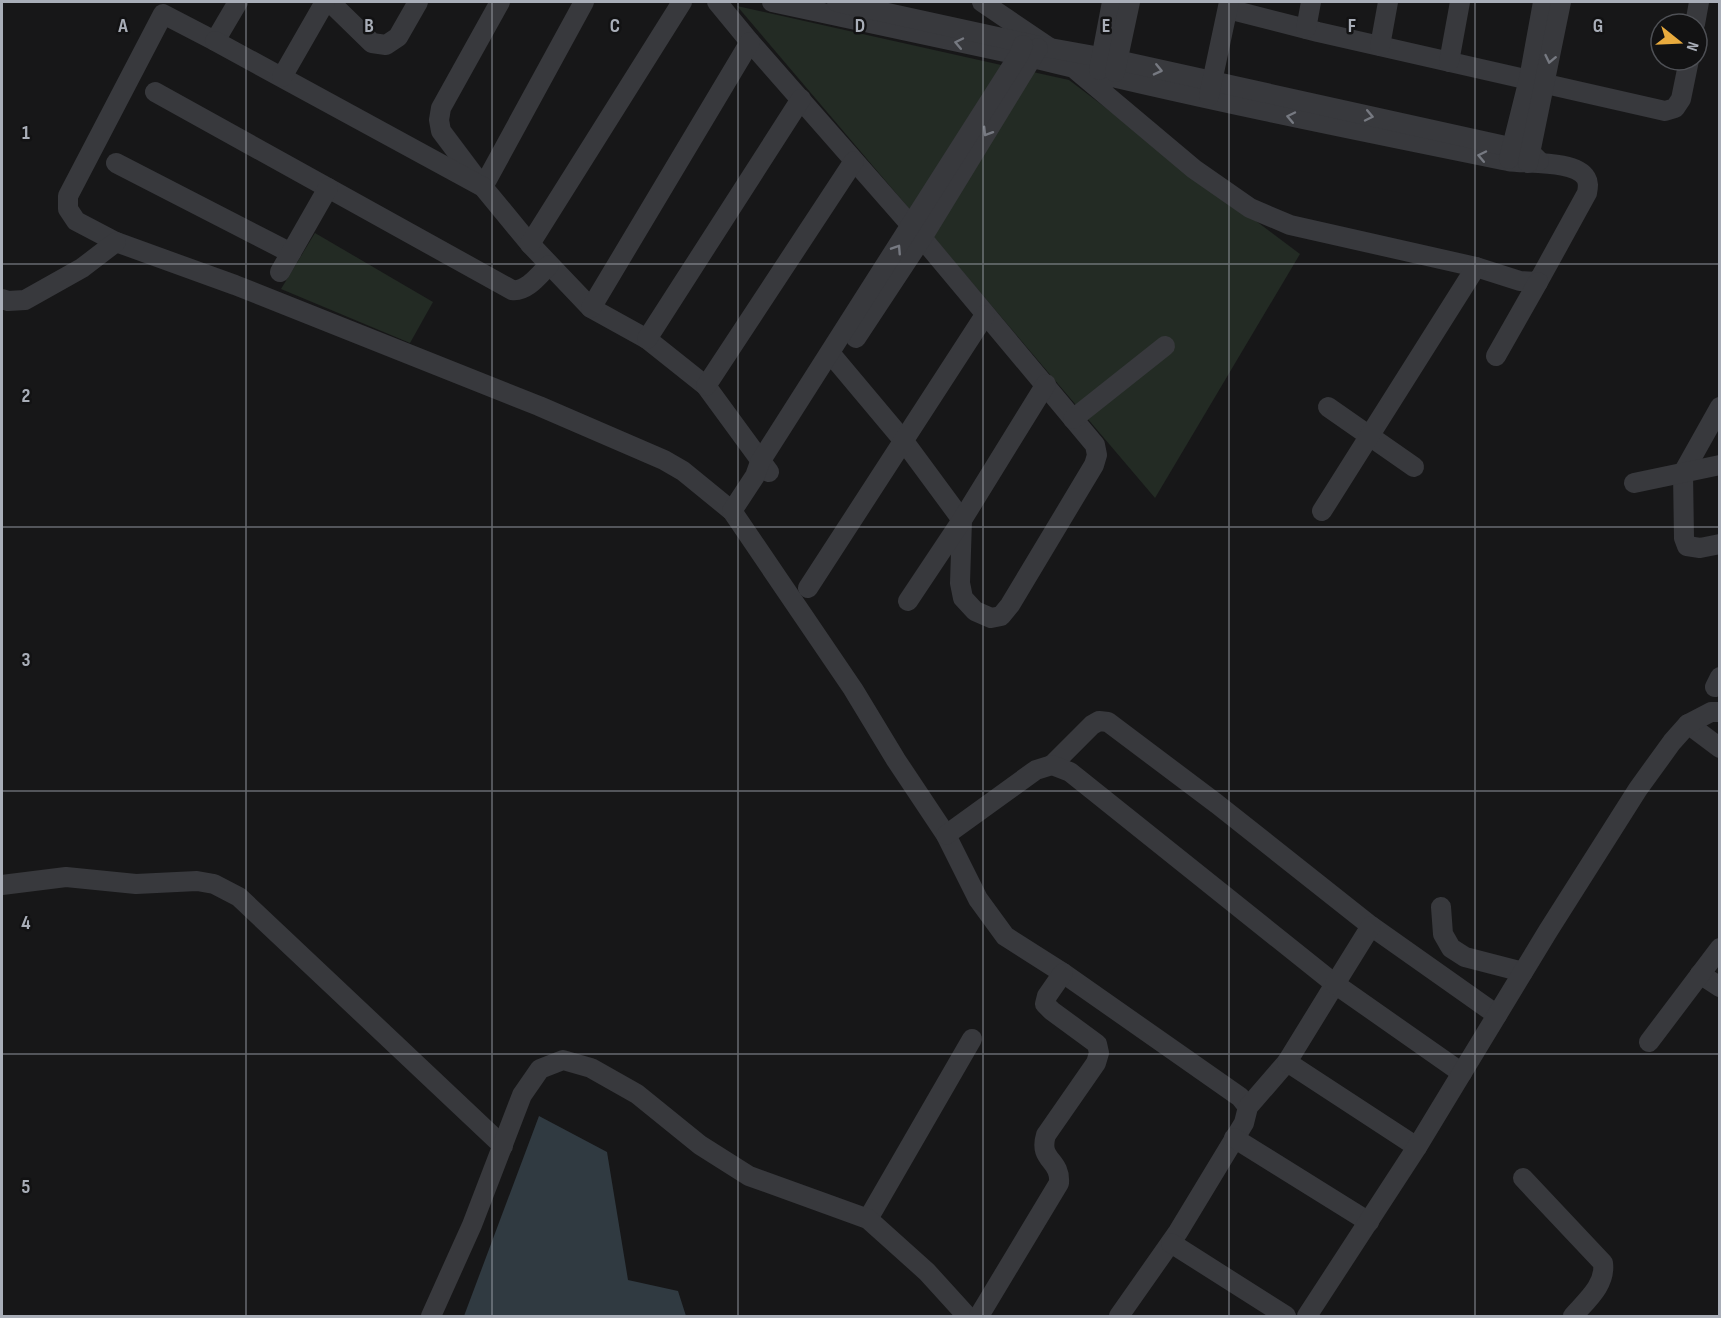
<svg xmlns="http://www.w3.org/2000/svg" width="1721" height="1318" viewBox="0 0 1721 1318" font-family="'Sofia Sans Condensed',sans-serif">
	<rect width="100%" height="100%" fill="#171718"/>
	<g fill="#232b24">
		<polygon points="737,6 1069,80 1300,254 1155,498"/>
		<polygon points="315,233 433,302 410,343 281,289"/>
	</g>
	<polygon fill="#303a41" points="539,1116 607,1152 628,1280 678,1291 686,1316 464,1316"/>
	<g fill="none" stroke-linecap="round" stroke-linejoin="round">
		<g stroke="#38393d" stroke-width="20">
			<polyline points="238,2 215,41 163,14 68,196 68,209 76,221 116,242 235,285 539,406 664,460 683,471 732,511 853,689 896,760 946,835 978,899 1005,936 1063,973 1240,1097 1248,1107"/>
			<polyline points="330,2 372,43 386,45 398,37 418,2"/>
			<polyline points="500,2 441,108 439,120 441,131 483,187 584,2"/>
			<polyline points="717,2 750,42 922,238 1095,445 1097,455 1094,465 1010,605 1001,616 991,618 975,611 963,598 960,583 962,520 903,440 830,353"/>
			<path d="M 772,2 L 1033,58 C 1191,97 1350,129 1508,161 C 1527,164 1576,160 1586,178 C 1589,183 1588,187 1587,193 L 1538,282 L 1520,281 L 1476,267 L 1290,225 L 1250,208 L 1194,169 L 1050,48 L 982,2"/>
			<polyline points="837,2 1039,46 1117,60 1510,147 1530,152 1539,161"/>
			<polyline points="1228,9 1318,32 1665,111 1675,108 1681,99 1689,60"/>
			<polyline points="1695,24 1699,2"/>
			<polyline points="1306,29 1311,2"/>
			<polyline points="215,41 483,187 530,244 591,308 647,339 706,386 769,472"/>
			<polyline points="1380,46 1388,2"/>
			<polyline points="1449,62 1460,2"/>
			<polyline points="1099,70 1112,2"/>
			<polyline points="1115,72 1130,2"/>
			<polyline points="282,77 325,2"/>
			<path d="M 155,92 L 512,290 C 527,292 539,275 549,265"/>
			<polyline points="1209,96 1229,2"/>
			<polyline points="1509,159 1529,79 1543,2"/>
			<polyline points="116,163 291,253"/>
			<polyline points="1528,163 1561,2"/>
			<polyline points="530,244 682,2"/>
			<polyline points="280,272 328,188"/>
			<polyline points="2,299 8,301 25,300 82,268 116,242"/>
			<polyline points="591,308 750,42"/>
			<polyline points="856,338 922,238 1038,48"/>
			<polyline points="647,339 801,99"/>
			<polyline points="1496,356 1538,282"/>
			<polyline points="706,386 854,161"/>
			<polyline points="1328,407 1414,467"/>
			<polyline points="1720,407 1683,473 1684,538 1687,546 1700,548 1720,544"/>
			<polyline points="1073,419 1165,346"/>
			<polyline points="1634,483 1720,465"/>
			<polyline points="732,511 755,476 760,462 1019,55 1023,45"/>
			<polyline points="1322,511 1476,267"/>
			<polyline points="808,588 985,315"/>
			<polyline points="908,601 962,520 1046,384"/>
			<polyline points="1715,687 1720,677"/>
			<polyline points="1688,724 1720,748"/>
			<polyline points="1052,765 1092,725 1099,721 1108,722 1217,804 1371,926 1497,1015"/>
			<polyline points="946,835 1036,770 1052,765 1070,772 1335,984 1287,1062 1248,1107 1244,1123 1178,1232 1119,1316"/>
			<polyline points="2,885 66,877 136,884 197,881 214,884 239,897 503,1146"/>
			<polyline points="1441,907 1443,934 1451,948 1465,957 1523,972"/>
			<polyline points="1371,926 1335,984 1462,1073"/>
			<polyline points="1700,974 1720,987"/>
			<polyline points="1649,1042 1720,948"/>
			<polyline points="1287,1062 1417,1147"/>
			<polyline points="1234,1138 1369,1222"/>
			<path d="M 1523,1178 L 1603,1263 C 1606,1285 1586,1301 1573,1316"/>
			<polyline points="868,1219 972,1039"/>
			<polyline points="1171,1243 1286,1316"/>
			<polyline points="431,1316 472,1225 522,1095 540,1069 563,1060 591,1068 637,1094 700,1145 749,1176 868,1219 927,1272 967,1316"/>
			<path d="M 979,1316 L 1059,1183 C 1061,1159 1038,1161 1046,1135 L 1096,1063 L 1099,1053 L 1097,1044 L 1052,1011 L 1045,1004 L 1047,996 L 1063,973"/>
			<polyline points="1307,1316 1417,1147 1548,931 1638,789 1672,742 1688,724 1711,712 1720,712"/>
		</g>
	</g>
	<defs><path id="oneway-chevron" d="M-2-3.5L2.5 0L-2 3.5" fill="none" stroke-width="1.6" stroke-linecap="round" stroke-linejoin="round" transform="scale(1.5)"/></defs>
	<g stroke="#767981">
		<use href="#oneway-chevron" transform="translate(959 43) rotate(-168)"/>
		<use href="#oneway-chevron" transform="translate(1550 59) rotate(102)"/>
		<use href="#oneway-chevron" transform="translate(1158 70) rotate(13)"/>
		<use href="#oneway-chevron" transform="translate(1369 116) rotate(12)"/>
		<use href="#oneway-chevron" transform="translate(1291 117) rotate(-168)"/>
		<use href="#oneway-chevron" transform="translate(987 132) rotate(122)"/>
		<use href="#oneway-chevron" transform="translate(1482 156) rotate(-168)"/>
		<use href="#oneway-chevron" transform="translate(897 249) rotate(-57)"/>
	</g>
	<path fill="none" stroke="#a9aeb8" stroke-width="1.5" stroke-opacity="0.55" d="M 246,2 L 246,1316M 492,2 L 492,1316M 738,2 L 738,1316M 983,2 L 983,1316M 1229,2 L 1229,1316M 1475,2 L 1475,1316M 2,264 L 1720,264M 2,527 L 1720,527M 2,791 L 1720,791M 2,1054 L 1720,1054"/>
	<g font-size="20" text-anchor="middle" font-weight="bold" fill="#a9aeb8" stroke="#121213" stroke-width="5" stroke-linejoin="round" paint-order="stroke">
		<text x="123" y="32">A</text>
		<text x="369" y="32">B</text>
		<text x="615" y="32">C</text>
		<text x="860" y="32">D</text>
		<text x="1106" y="32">E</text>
		<text x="1352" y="32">F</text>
		<text x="1598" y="32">G</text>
		<text x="26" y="139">1</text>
		<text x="26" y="402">2</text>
		<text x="26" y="666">3</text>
		<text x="26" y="929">4</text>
		<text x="26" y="1193">5</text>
	</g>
	<rect width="1721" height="1318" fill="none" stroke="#a9aeb8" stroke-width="6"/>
	<g transform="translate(1679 42) rotate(108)"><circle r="28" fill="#121213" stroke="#4e5055" stroke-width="1.5"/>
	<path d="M0-4.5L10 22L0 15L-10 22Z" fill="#e9ab3e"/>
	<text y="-9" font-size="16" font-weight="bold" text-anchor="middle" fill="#a9aeb8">N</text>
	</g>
</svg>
